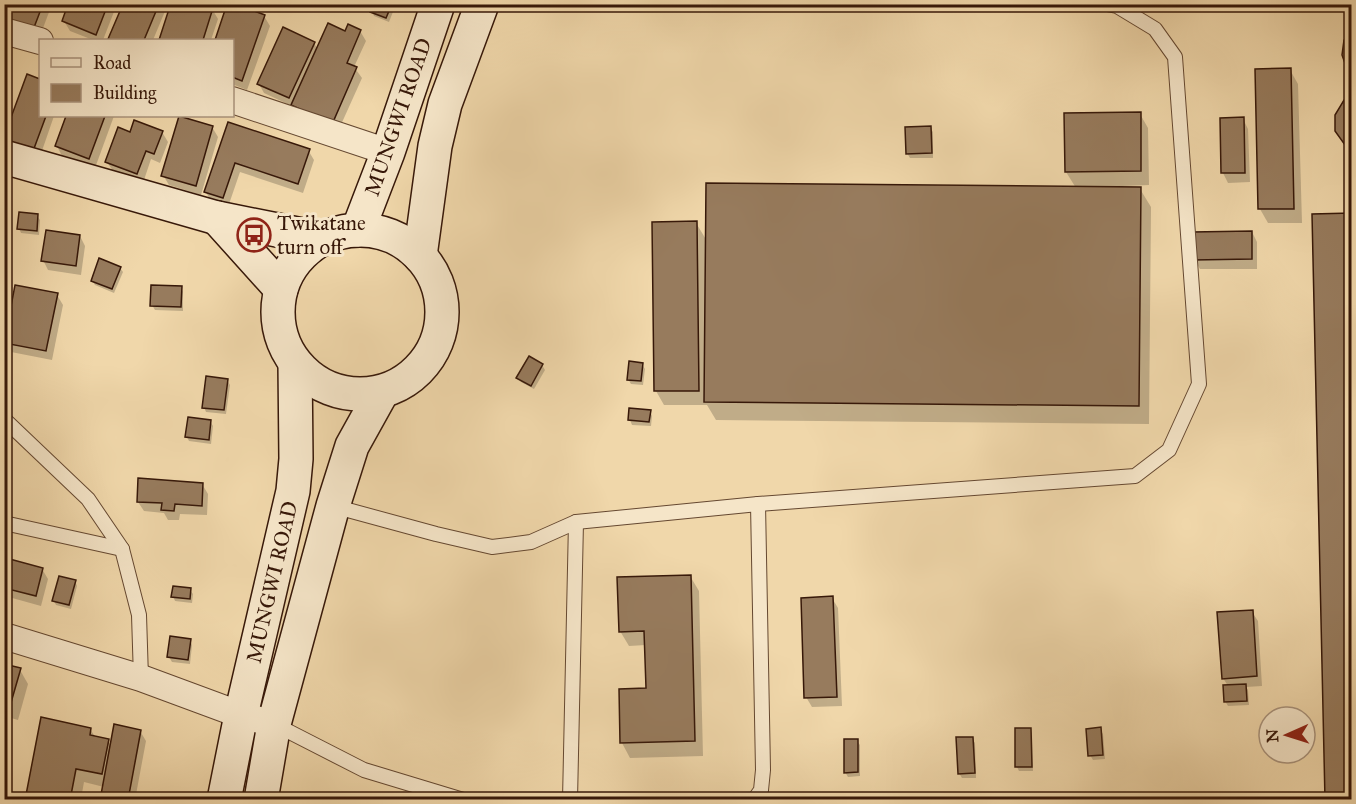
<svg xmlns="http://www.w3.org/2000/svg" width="1356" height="804" viewBox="0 0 1356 804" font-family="'IM FELL Great Primer',serif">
	<rect width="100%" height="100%" fill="#f0d7aa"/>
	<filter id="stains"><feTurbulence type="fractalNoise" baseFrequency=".00333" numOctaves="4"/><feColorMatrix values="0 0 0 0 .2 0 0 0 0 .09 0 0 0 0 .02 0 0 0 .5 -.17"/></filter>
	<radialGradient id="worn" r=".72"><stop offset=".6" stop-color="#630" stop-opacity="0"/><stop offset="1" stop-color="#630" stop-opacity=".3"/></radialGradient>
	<g fill="#0003">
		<polygon points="8,4 52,4 39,39 4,19 4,12"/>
		<polygon points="69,4 117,4 103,40 93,40 70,31 64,21"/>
		<polygon points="124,4 168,4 153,40 111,40 110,39"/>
		<polygon points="229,4 264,16 270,26 247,90 232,84 232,40 216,40"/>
		<polygon points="273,4 288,4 286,10"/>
		<polygon points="375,4 396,4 389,22 374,16 372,11"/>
		<polygon points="212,9 218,19 211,40 161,40 170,10 180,13"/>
		<polygon points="360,31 366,41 354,67 362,78 335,138 299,115 294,107 264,93 259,84 314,43 318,50 346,33"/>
		<polygon points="1290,70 1298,84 1302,223 1268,223 1260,209"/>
		<polygon points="28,76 40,80 40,116 54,116 35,171 7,133"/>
		<polygon points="1352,97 1352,154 1343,141"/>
		<polygon points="1140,114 1148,128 1149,185 1123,186 1123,188 1140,189 1151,207 1149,424 716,420 707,405 664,405 656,391 696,223 707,241 1076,188 1066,172"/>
		<polygon points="68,116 114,116 95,168 62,156 57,146"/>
		<polygon points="1243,119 1248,129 1250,182 1228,183 1223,173"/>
		<polygon points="229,124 308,150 314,160 303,193 240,172 228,207 211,202 206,192"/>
		<polygon points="212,127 218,137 201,195 169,185 163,175"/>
		<polygon points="930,128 933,132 933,158 910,158 907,153"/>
		<polygon points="162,132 168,142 160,163 151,159 143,183 113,171 107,162 131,134"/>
		<polygon points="37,216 40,220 39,235 21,233 19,228"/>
		<polygon points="1252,232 1257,242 1257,269 1200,269 1194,259"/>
		<polygon points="80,236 85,246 81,275 48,270 43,260"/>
		<polygon points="120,268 123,272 114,293 95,285 92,280"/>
		<polygon points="4,274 8,280 4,307"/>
		<polygon points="181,287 183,292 183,311 155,310 152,305"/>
		<polygon points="57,295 63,305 52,360 11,352 5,342"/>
		<polygon points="642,364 645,369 643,385 631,384 628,379"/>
		<polygon points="542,365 545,370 534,389 521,382 518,378"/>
		<polygon points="227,380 230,385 226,414 206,412 204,407"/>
		<polygon points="650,411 652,416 651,426 632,425 630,420"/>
		<polygon points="210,421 213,426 211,444 189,441 187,437"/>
		<polygon points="202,484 208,494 207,515 180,514 179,520 168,520 164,513 144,511 138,502"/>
		<polygon points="4,568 42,569 48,579 41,606 5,596"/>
		<polygon points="690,576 699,591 703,756 630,758 622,743 620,690 648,689 646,645 629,646 620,631"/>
		<polygon points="75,581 77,586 71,609 56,605 54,601"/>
		<polygon points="190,590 193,594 192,603 175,601 173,596"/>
		<polygon points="832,598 838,608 842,706 812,707 806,697"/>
		<polygon points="1252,612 1258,621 1262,686 1246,687 1248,690 1249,705 1228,706 1225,701 1228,686 1223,678"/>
		<polygon points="190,640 192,645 190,664 172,662 169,657"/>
		<polygon points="4,665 20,670 28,684 18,720 4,716"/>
		<polygon points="90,729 96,738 108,740 111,746 140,731 146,741 135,800 101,800 104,787 84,782 81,799 26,800"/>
		<polygon points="1030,729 1032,734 1033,771 1019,771 1017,767"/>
		<polygon points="1100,729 1103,734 1105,759 1093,760 1090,755"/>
		<polygon points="972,738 975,743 976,778 962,778 959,773"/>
		<polygon points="857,741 860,745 860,776 848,777 845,772"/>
		<polygon points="4,794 7,795 10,800 4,800"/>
	</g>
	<g fill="#977b5d" stroke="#371809" stroke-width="1.5">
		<polygon points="6,4 43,4 33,30 4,18 4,8"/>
		<polygon points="68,4 108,4 96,35 62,21"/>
		<polygon points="123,4 159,4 144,40 111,40 108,39"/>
		<polygon points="181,4 203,4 213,8 203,40 159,40 169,9 179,11"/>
		<polygon points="227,4 236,4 265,15 242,81 232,77 232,40 215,40"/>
		<polygon points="373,4 392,4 386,18 370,12"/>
		<polygon points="328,23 345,31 348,24 361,30 347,63 357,67 330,129 310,114 291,105"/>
		<polygon points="283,27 315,42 289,98 257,84"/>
		<polygon points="1352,32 1352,72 1347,69 1342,55 1344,40"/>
		<polygon points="1291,68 1294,209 1258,209 1255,69"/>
		<polygon points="27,74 40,79 40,116 46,116 29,162 4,153 4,130 6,131"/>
		<polygon points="1352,96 1352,148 1345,145 1335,131 1335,115 1344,100"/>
		<polygon points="1141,112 1141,171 1065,172 1064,113"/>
		<polygon points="66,116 105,116 89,159 55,146"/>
		<polygon points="179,116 213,126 196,186 161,176"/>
		<polygon points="1244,117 1245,173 1221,173 1220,118"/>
		<polygon points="134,120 163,131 154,154 146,151 137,174 105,162 118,127 130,132"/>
		<polygon points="228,122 310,149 298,184 235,163 223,198 204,192"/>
		<polygon points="931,126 932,153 906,154 905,127"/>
		<polygon points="706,183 1141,187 1139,406 704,402"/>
		<polygon points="19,212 38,214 37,231 17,229"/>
		<polygon points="1352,213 1352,800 1325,800 1312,214"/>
		<polygon points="697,221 699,391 654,391 652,222"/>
		<polygon points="46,230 80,235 76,266 41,261"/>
		<polygon points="1252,231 1252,259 1193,260 1192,232"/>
		<polygon points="99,258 121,267 112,289 91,281"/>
		<polygon points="15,285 58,293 46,351 4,343"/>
		<polygon points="151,285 182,286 181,307 150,306"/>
		<polygon points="529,356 543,364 531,386 516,378"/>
		<polygon points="629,361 643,363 641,381 627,380"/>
		<polygon points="206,376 228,379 224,410 202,408"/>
		<polygon points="629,408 651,410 649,422 628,420"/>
		<polygon points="188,417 211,420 209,440 185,437"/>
		<polygon points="138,478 203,483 202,506 175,504 174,511 161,510 162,503 137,502"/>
		<polygon points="6,558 43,568 36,596 4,588 4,563"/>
		<polygon points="691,575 695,741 620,743 619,689 646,688 644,631 619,632 617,577"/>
		<polygon points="59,576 76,580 69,605 52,601"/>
		<polygon points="173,586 191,588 190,599 171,597"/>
		<polygon points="833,596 837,697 804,698 801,598"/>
		<polygon points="1253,610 1257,676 1222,679 1217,612"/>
		<polygon points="170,636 191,639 188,660 167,657"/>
		<polygon points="4,664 21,668 10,706 4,704"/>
		<polygon points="1246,684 1247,701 1224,702 1223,685"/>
		<polygon points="41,717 91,728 90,735 109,739 102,774 76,769 71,795 91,800 25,800"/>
		<polygon points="114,724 141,730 128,800 100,800"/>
		<polygon points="1101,727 1103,755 1088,756 1086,729"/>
		<polygon points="1015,728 1031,728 1032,767 1015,767"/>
		<polygon points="956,737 973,737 975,773 958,774"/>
		<polygon points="844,739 858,739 858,772 844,773"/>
	</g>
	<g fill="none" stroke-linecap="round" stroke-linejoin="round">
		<defs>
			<g id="lane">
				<polyline points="4,419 88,499 122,549 139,615 141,678"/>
				<polyline points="333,506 436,534 492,547 531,542 576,522 758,504 1135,476 1169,450 1199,384 1175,57 1155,29 1117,6 1107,4"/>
				<polyline points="4,523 122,549"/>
				<polyline points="274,724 364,770 463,800"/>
				<polyline points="570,800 576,522"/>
				<polyline points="754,800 761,790 763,770 758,504"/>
			</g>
			<g id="street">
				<polyline points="4,31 40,41"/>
				<polyline points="232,100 388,152"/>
				<polyline points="4,636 141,678 241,715 274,724"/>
			</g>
			<g id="secondary">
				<polyline points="4,157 217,218 322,239"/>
				<polyline points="217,218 281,289"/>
				<polyline points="358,230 388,152 438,4"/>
				<circle cx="360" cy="312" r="82"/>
				<polyline points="420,256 435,146 445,104 482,4"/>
				<polyline points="224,800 241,715 293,491 296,459 295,363"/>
				<polyline points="261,800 274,724 333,506 352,446 382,392"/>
			</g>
		</defs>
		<use href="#lane" stroke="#654831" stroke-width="16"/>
		<use href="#street" stroke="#654831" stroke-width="28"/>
		<use href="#secondary" stroke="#371809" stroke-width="36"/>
		<use href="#lane" stroke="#f5e5c8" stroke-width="14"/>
		<use href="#street" stroke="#f5e5c8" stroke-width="26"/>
		<use href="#secondary" stroke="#f5e5c8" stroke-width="33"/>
	</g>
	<defs>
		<symbol id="bus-ring" viewBox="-11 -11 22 22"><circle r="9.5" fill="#f5e5c8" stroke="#8f2418" stroke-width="1.5"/><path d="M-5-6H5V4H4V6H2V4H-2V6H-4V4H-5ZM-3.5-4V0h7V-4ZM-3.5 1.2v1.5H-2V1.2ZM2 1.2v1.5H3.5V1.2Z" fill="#8f2418"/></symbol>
	</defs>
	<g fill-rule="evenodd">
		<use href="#bus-ring" x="235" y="216" width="38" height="38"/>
	</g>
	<g text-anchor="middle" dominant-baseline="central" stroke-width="6" stroke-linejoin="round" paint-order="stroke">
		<g font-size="21" fill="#371809" stroke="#f5e5c8">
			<text transform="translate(398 117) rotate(-71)">MUNGWI ROAD</text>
			<text transform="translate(272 582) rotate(-77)">MUNGWI ROAD</text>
		</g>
		<g font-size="21" fill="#371809" stroke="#f5e5c8" text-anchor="start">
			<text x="277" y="223">Twikatane<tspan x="277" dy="24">turn off</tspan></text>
		</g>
	</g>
	<rect width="1356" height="804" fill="none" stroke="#f0d7aa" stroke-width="24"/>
	<rect x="6" y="6" width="1344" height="792" fill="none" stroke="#371809" stroke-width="3"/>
	<rect x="12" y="12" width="1332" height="780" fill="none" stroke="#371809" stroke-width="1.5"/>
	<rect x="39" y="39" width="195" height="78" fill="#f5e5c8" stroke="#a9937c" stroke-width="1.5"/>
	<rect x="51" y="58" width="30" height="9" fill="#f5e5c8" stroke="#a9937c" stroke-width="1.5"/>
	<text x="93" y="69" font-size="18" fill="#371809">Road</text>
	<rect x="51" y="84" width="30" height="18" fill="#977b5d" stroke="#a9937c" stroke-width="1.5"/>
	<text x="93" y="99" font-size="18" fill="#371809">Building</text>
	<g transform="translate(1287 735) rotate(267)"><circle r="28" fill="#f5e5c8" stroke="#a9937c" stroke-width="1.5"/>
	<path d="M0-4.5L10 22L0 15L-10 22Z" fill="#8f2418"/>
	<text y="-9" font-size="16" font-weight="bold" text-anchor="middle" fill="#371809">N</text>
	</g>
	<rect width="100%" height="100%" filter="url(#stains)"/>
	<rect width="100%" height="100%" fill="url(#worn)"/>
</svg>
